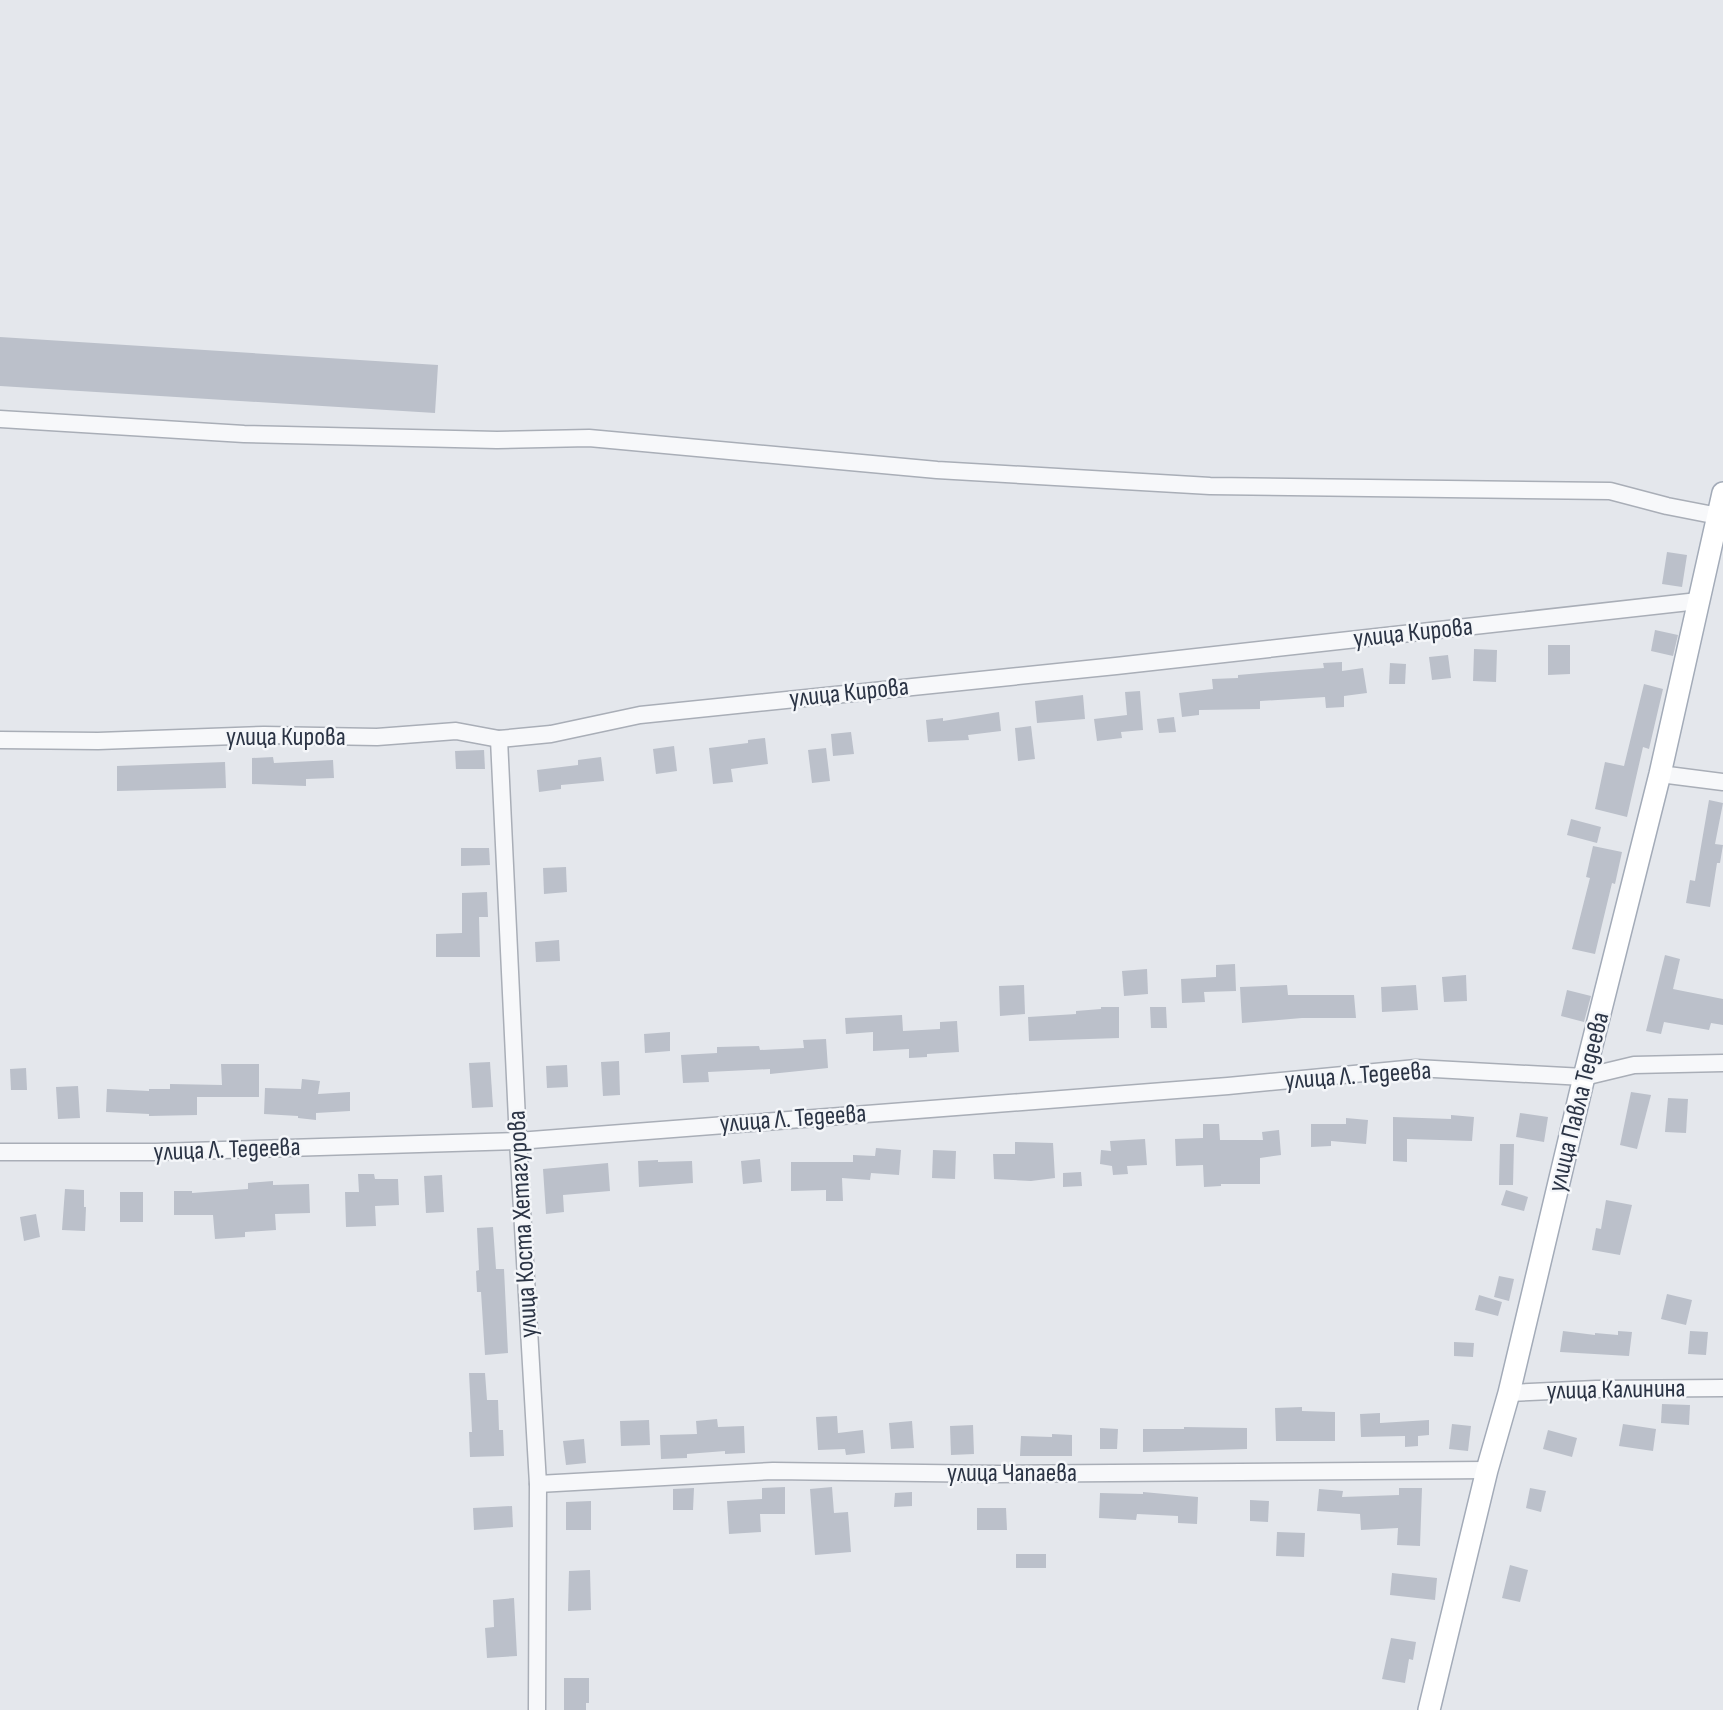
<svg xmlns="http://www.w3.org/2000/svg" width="1723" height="1710" viewBox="0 0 1723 1710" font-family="'Sofia Sans Condensed',sans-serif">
	<rect width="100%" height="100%" fill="#e4e7ec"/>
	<g fill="#bbc0ca">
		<polygon points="0,337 438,365 435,413 0,386"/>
		<polygon points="1667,552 1687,555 1682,587 1662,584"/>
		<polygon points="1655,630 1678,635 1673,656 1651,651"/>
		<polygon points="1548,645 1570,645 1570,674 1548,675"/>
		<polygon points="1474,649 1497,650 1496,682 1473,681"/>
		<polygon points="1448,655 1451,678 1432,680 1429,657"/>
		<polygon points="1342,662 1342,671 1363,668 1367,693 1344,696 1344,707 1326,708 1325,697 1260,701 1260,709 1199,710 1199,715 1182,717 1179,693 1213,689 1212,679 1238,678 1238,675 1273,672 1324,668 1323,663"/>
		<polygon points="1390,663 1406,664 1405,684 1389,684"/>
		<polygon points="1644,684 1663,689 1649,749 1643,747 1627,817 1595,809 1605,762 1624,766"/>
		<polygon points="1140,691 1143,730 1121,732 1122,738 1097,741 1094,719 1127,715 1125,692"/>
		<polygon points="1083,695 1085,719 1037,723 1035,701"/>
		<polygon points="999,712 1001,731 968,735 969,740 928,742 926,720 943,718 943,721"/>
		<polygon points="1174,717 1176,732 1159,733 1157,719"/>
		<polygon points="1031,726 1035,759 1018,761 1015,728"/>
		<polygon points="851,732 854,754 833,756 831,734"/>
		<polygon points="765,738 768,764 731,769 733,782 713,784 709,748 748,743 748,740"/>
		<polygon points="674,746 677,771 656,774 653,749"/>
		<polygon points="826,748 830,781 812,783 808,750"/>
		<polygon points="484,750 485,769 456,769 455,751"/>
		<polygon points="273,757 274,763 333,760 334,778 306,779 306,786 252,784 252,758"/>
		<polygon points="601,757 604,781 561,785 561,789 539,792 537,770 578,765 578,760"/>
		<polygon points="225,762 226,788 117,791 117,766"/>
		<polygon points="1709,800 1723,803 1715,844 1723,845 1720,863 1717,863 1710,907 1686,903 1690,880 1695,881"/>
		<polygon points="1571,819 1601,827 1597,843 1567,835"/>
		<polygon points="1593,846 1622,852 1615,884 1612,883 1595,954 1572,949 1590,878 1586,877"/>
		<polygon points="461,848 489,848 490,865 461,866"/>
		<polygon points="566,867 567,892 544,894 543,868"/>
		<polygon points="487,892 488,917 479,917 480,957 436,957 436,934 462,933 462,893"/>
		<polygon points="559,940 560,961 536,962 535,942"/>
		<polygon points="1665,955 1680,959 1673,989 1723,999 1723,1025 1711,1023 1709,1030 1664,1022 1661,1034 1646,1031"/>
		<polygon points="1235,964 1236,991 1204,992 1205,1002 1182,1003 1181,979 1216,977 1216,965"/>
		<polygon points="1147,969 1148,994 1124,996 1122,971"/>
		<polygon points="1466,975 1467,1001 1444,1002 1442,977"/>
		<polygon points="1024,985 1025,1014 1000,1016 999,986"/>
		<polygon points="1287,985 1288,995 1354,995 1356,1018 1302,1018 1242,1023 1240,987"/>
		<polygon points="1416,985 1418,1010 1382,1012 1381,987"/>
		<polygon points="1567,990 1591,996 1584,1022 1561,1016"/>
		<polygon points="1101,1007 1119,1007 1119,1038 1029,1041 1028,1017 1076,1014 1076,1011 1101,1009"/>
		<polygon points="1150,1007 1166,1007 1167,1028 1151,1028"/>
		<polygon points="902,1015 903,1031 940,1029 940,1022 957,1021 959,1052 927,1054 927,1057 909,1058 909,1049 873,1051 873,1032 846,1034 845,1018"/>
		<polygon points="670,1032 670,1051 645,1053 644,1034"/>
		<polygon points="826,1039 828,1068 770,1074 770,1069 708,1072 709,1082 683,1083 681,1055 717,1053 717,1047 759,1046 760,1050 804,1048 803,1040"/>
		<polygon points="619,1061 620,1095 603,1096 601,1062"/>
		<polygon points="490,1062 493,1107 472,1108 469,1063"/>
		<polygon points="221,1064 259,1064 259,1097 197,1097 197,1115 149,1116 149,1114 106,1112 107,1089 149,1091 149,1089 170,1089 170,1084 222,1085"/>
		<polygon points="567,1065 568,1087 547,1088 546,1066"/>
		<polygon points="26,1068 27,1090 11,1090 10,1069"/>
		<polygon points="302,1079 320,1081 318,1094 350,1092 350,1111 316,1113 316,1120 298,1118 298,1116 264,1114 265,1088 301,1089"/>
		<polygon points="78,1086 80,1118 58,1119 56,1087"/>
		<polygon points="1631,1092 1651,1095 1637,1149 1620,1145"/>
		<polygon points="1668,1098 1688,1099 1686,1133 1665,1132"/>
		<polygon points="1520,1113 1548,1117 1544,1142 1516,1137"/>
		<polygon points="1451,1115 1474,1117 1472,1141 1407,1139 1407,1162 1393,1161 1393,1117 1451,1119"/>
		<polygon points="1346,1118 1368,1120 1366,1144 1331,1141 1331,1146 1311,1147 1311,1124 1346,1124"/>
		<polygon points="1203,1124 1219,1124 1220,1140 1263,1140 1262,1132 1279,1130 1281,1155 1260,1158 1260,1184 1221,1184 1221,1186 1204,1187 1203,1165 1176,1166 1175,1139 1203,1138"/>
		<polygon points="1145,1139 1147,1165 1127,1166 1128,1174 1113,1175 1112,1166 1100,1164 1101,1150 1111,1151 1110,1141"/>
		<polygon points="1015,1142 1053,1143 1055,1178 1031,1181 994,1179 993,1154 1015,1154"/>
		<polygon points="1500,1144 1514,1144 1513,1185 1499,1185"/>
		<polygon points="876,1148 901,1150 899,1175 871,1173 870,1180 842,1178 843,1201 826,1201 826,1190 791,1191 791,1162 853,1162 853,1155 875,1156"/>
		<polygon points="933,1150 956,1151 955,1179 932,1178"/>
		<polygon points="760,1159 762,1182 743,1184 741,1161"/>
		<polygon points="658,1160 658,1162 692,1161 693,1183 639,1187 638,1161"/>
		<polygon points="608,1163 610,1191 563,1195 564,1212 546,1214 543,1169"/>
		<polygon points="1081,1172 1082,1186 1063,1187 1063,1173"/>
		<polygon points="358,1174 374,1174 375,1179 398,1179 399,1205 375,1206 376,1226 346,1227 345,1192 359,1192"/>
		<polygon points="442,1175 444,1212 426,1213 424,1176"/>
		<polygon points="273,1181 273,1185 309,1184 310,1213 275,1214 276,1230 245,1232 245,1237 215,1239 213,1215 174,1215 174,1191 192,1191 192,1193 248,1189 248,1183"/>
		<polygon points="65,1189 84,1190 84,1207 86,1207 85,1231 62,1230"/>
		<polygon points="1506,1190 1528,1197 1524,1211 1501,1205"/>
		<rect x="120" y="1192" width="23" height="30"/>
		<polygon points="1606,1200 1632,1205 1620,1255 1592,1250 1596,1228 1601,1229"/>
		<polygon points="36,1214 40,1237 24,1241 20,1217"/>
		<polygon points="493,1227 496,1269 504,1269 508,1353 485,1355 481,1292 477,1292 476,1271 479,1270 477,1228"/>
		<polygon points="1499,1276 1514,1279 1509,1301 1494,1297"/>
		<polygon points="1667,1294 1692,1300 1686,1325 1661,1319"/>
		<polygon points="1479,1295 1502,1302 1498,1316 1475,1310"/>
		<polygon points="1563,1331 1595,1335 1595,1333 1618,1335 1618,1331 1632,1332 1629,1356 1560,1352"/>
		<polygon points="1690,1331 1708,1332 1706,1355 1688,1354"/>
		<polygon points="1454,1342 1474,1343 1473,1357 1454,1356"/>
		<polygon points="469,1373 485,1373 487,1400 498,1400 499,1430 503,1430 504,1456 470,1457 469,1432 472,1432"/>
		<polygon points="1662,1404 1690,1405 1689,1425 1661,1423"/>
		<polygon points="1302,1407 1302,1411 1335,1412 1335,1441 1276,1441 1275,1408"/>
		<polygon points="1380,1413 1380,1423 1429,1420 1429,1435 1418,1436 1418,1446 1405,1447 1405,1436 1361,1437 1360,1414"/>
		<polygon points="837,1416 838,1433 863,1430 865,1453 846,1455 845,1449 818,1450 816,1417"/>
		<polygon points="717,1419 718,1427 744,1426 745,1453 725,1454 725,1451 687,1454 687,1458 661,1459 660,1435 697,1434 696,1421"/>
		<polygon points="649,1420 650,1445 621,1446 620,1421"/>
		<polygon points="912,1421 914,1448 891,1449 889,1423"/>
		<polygon points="1452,1424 1471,1426 1468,1451 1449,1449"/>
		<polygon points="1623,1424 1656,1429 1653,1451 1619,1446"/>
		<polygon points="973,1425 974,1454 951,1455 950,1426"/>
		<polygon points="1184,1427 1247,1428 1247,1449 1143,1452 1143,1429 1184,1429"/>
		<polygon points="1100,1428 1118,1429 1117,1449 1100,1449"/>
		<polygon points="1548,1430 1577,1438 1572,1457 1543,1449"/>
		<polygon points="1052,1434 1072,1435 1072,1456 1020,1456 1021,1436 1052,1437"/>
		<polygon points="584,1439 586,1463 566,1465 563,1441"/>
		<polygon points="785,1487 785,1514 760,1514 761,1532 729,1534 727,1501 762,1499 762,1488"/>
		<polygon points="832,1487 834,1513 848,1512 851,1552 815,1555 810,1489"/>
		<polygon points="694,1488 693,1510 673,1510 673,1489"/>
		<polygon points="1399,1488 1422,1488 1420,1546 1397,1545 1398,1528 1361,1530 1360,1514 1317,1511 1319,1489 1343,1491 1342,1497 1399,1495"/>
		<polygon points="1530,1488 1546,1491 1541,1512 1526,1508"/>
		<polygon points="912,1492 912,1506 894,1507 895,1493"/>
		<polygon points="1143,1492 1198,1497 1197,1524 1178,1523 1178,1516 1137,1514 1136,1520 1099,1518 1100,1493 1143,1494"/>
		<polygon points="1250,1500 1269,1501 1268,1522 1250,1521"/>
		<polygon points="591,1501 591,1530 566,1530 566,1502"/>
		<polygon points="512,1506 513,1527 474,1530 473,1508"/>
		<polygon points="977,1508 1006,1508 1007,1530 977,1530"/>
		<polygon points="1277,1532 1305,1533 1304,1557 1276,1556"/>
		<rect x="1016" y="1554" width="30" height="14"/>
		<polygon points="1510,1565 1528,1570 1520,1602 1502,1598"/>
		<polygon points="590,1570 591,1610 568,1611 569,1571"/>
		<polygon points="1392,1573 1437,1578 1435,1600 1390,1595"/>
		<polygon points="514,1598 517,1656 487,1658 485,1628 494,1627 493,1600"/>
		<polygon points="1391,1638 1416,1642 1413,1660 1409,1659 1405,1683 1382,1679"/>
		<polygon points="564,1678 589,1678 589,1703 586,1703 586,1710 564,1710"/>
	</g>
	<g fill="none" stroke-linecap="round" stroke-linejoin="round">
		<defs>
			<g id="minor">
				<polyline points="0,419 244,434 497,440 589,438 937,470 1210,486 1610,491 1667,506 1723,517"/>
				<polyline points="499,739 518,1141 538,1484 537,1710"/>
				<polyline points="0,740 98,741 264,735 377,737 456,731 499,739 551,734 640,715 1116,666 1698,601"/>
				<polyline points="1660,774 1723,782"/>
				<polyline points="0,1152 156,1152 518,1141 1228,1086 1416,1068 1584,1077 1634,1065 1723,1063"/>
				<polyline points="1509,1393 1596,1389 1723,1388"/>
				<polyline points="538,1484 773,1471 999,1474 1487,1470"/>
			</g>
			<polyline id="major" points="1429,1710 1487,1470 1509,1393 1584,1077 1660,774 1723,493"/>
		</defs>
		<use href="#minor" stroke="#a9aeb7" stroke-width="19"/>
		<use href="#major" stroke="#a3abb8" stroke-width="24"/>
		<use href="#minor" stroke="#f7f8fa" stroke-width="16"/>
		<use href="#major" stroke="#fff" stroke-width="21"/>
	</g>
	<g text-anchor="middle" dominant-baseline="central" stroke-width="5" stroke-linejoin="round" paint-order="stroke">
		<g font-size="26" fill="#2b3445" stroke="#f4f6f9">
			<text transform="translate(1413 633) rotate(-6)">улица Кирова</text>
			<text transform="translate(849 693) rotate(-6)">улица Кирова</text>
			<text x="286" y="737">улица Кирова</text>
			<text transform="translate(1358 1076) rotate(-4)">улица Л. Тедеева</text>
			<text transform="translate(1579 1102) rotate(-76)">улица Павла Тедеева</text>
			<text transform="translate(793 1119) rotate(-4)">улица Л. Тедеева</text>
			<text transform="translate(227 1150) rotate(-2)">улица Л. Тедеева</text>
			<text transform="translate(523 1224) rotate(-93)">улица Коста Хетагурова</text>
			<text transform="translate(1616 1390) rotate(-1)">улица Калинина</text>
			<text x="1012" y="1473">улица Чапаева</text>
		</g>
	</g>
</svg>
